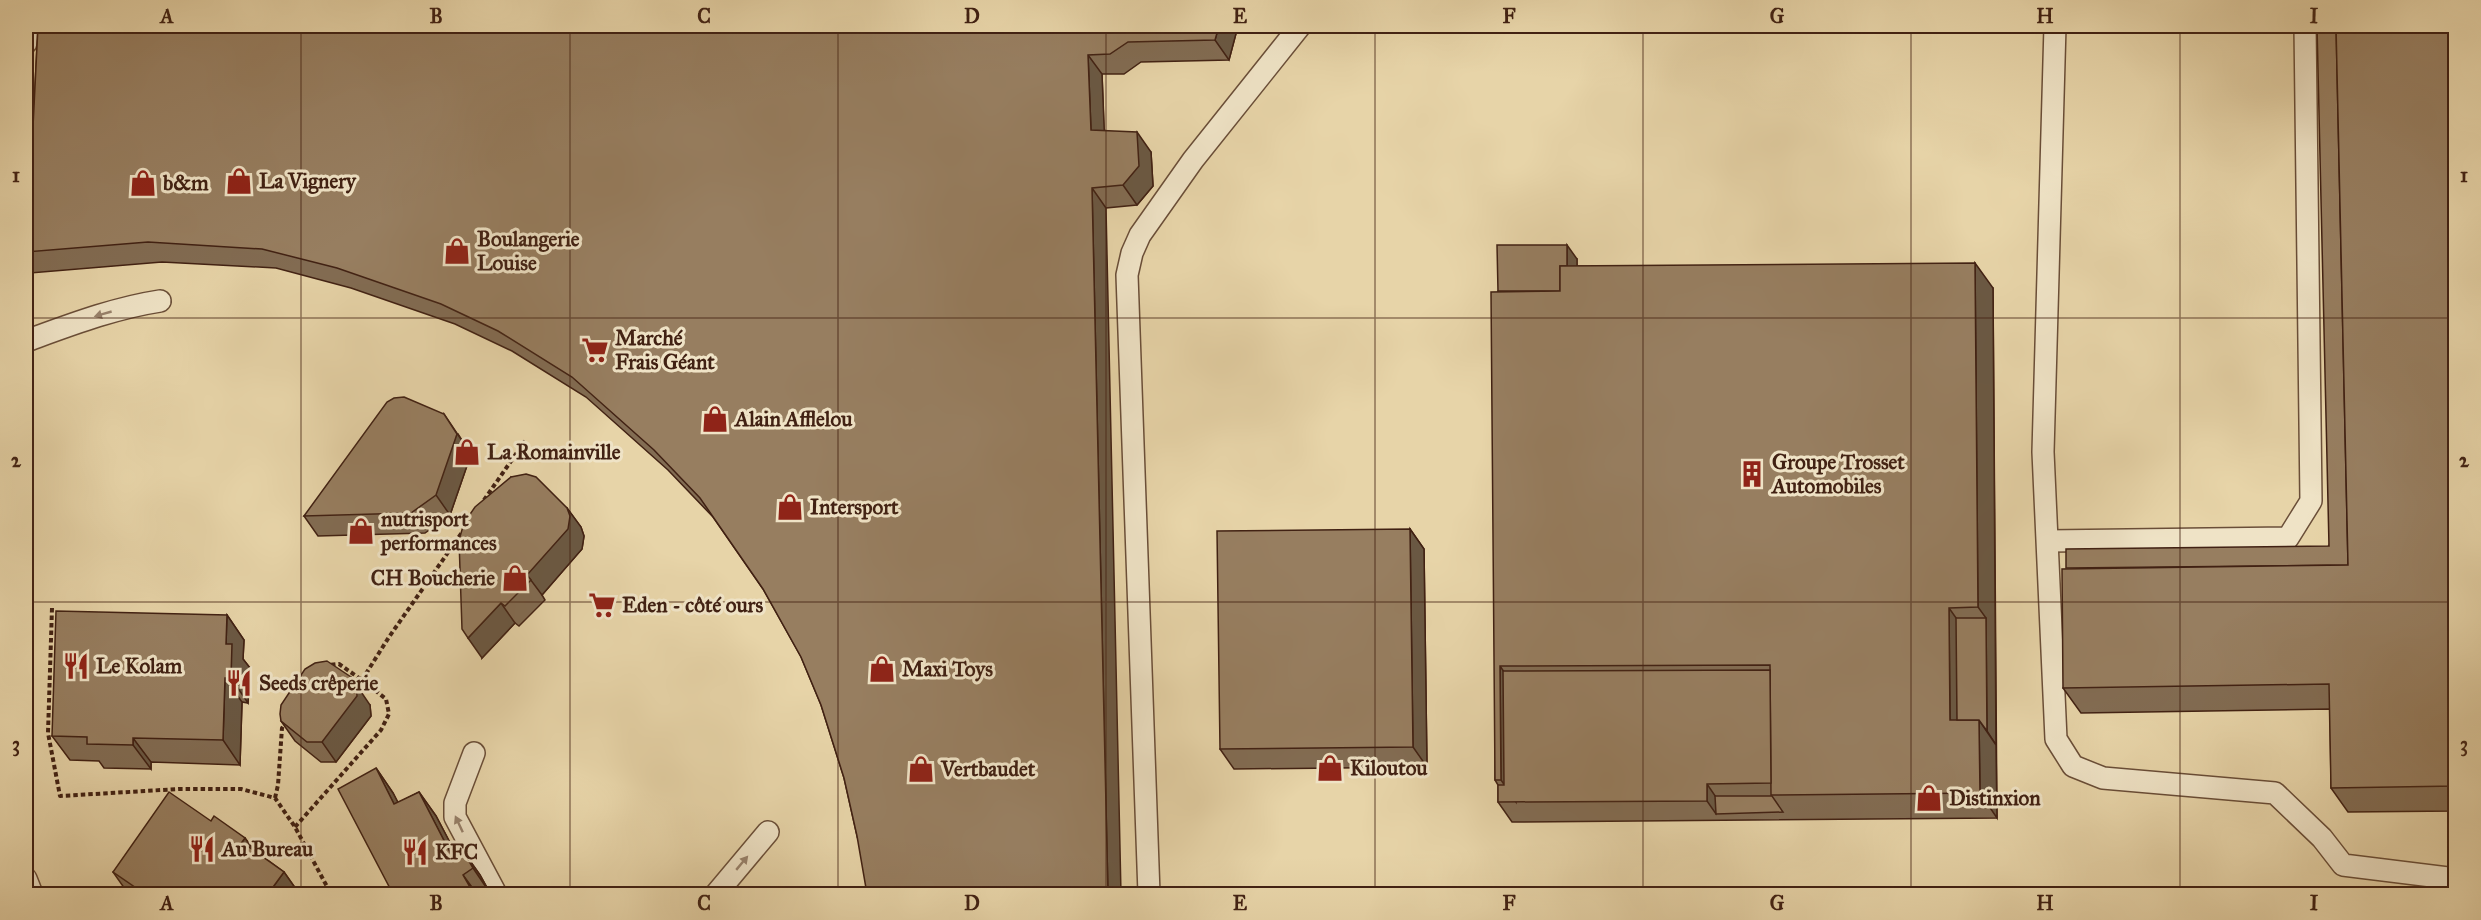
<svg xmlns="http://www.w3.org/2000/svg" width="2481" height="920" viewBox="0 0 2481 920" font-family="'IM FELL Great Primer',serif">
	<rect width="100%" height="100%" fill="#e7d4a8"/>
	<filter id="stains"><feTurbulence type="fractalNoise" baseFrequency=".00333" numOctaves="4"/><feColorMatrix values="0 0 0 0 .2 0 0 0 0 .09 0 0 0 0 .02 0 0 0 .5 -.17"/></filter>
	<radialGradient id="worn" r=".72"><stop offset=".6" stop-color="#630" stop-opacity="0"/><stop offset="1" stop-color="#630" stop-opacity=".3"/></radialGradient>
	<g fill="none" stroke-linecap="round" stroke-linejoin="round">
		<defs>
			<g id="service">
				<polyline points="2055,26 2043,452 2056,739 2073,766 2103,778 2275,793 2322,838 2343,865 2456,879"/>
				<polyline points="26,43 28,26"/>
				<path d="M 26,341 C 70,325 114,308 160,301"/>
				<polyline points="2048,541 2288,538 2311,501 2305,26"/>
				<polyline points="474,753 455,803 455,817 496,894"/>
				<polyline points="26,879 32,894"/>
				<polyline points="716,894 768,832"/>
				<polyline points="1149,894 1127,275 1132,253 1140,235 1193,160 1300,26"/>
			</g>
		</defs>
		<use href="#service" stroke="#6a4e38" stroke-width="24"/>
		<g stroke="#412113" stroke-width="4" stroke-dasharray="4.5 3" stroke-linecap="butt">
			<polyline points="484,500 525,441"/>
			<polyline points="52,608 48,733 60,796 179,789 241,789 275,798 295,827 331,894"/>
			<polyline points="362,680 389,637 463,531"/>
			<polyline points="275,798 278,785 282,728 286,722"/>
			<polyline points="295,827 381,730 389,714 386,699 362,680 339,664 329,665"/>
		</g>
		<use href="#service" stroke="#efe3c6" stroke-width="21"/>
	</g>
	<g fill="#826c53" stroke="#412113" stroke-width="1.5">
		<polygon points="38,26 1238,26 1229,60 1141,62 1124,74 1102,74 1104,130 1151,152 1153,186 1137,205 1106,208 857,836 844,778 821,705 801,657 763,589 713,517 668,470 586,397 512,351 455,324 351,288 276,268 162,262 30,273 26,267 26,187 30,187"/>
		<polygon points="2456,26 2456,811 2348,812 2331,788 2330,709 2081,713 2063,688 2329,546"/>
		<polygon points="1577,259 1577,266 1993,288 1997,818 1512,822 1498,802 1498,785 1495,780 1498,291"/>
		<polygon points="458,434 471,454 450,515 425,533 318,536 304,516"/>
		<polygon points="511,477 567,508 581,527 584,536 582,549 542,595 545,600 519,626 515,623 482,658"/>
		<polygon points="1410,529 1424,549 1427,767 1234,769 1220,749"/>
		<polygon points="227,615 244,640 243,659 250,668 248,703 242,702 240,765 151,762 151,769 104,768 99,761 70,760 52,736"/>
		<polygon points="370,705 371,716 336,762 321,762 295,741 281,721"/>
		<polygon points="376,768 393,793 398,803 419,792 436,816 456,854 463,851 480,875 490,893 488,894 393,894"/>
		<polygon points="211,821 245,838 254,850 284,872 298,892 296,894 130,894 127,892 113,872"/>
	</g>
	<g fill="#6a5843" stroke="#412113" stroke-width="1.5">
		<polygon points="1219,26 1238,26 1229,60 1215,40"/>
		<polygon points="1088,55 1102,74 1105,149 1091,130"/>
		<polygon points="1137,132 1151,152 1153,186 1137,205 1123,185"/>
		<polygon points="1092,188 1106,208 1121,894 1108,894"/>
		<polygon points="1567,245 1577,259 1577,315 1567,301"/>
		<polygon points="1975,263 1993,288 1996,745 1987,731 1986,618 1978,607"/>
		<polygon points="444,414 471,454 450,515 436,495"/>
		<polygon points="567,508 581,527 584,536 582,549 542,595 527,575"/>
		<polygon points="1410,529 1424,549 1427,767 1413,747"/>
		<polygon points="501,603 515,623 482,658 468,638"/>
		<polygon points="1949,608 1966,632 1967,731 1950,720"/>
		<polygon points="227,615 244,640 243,659 250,668 248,703 231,678 226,644"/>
		<polygon points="1500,666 1517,691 1516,802 1501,780"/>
		<polygon points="351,677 370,705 371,716 336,762 322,742"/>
		<polygon points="225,678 242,702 240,765 223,740"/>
		<polygon points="1979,720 1996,745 1997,818 1980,793"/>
		<polygon points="133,738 151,762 151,769 133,745"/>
		<polygon points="376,768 393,793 412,829 394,804"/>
		<polygon points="1707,784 1720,803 1716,814 1707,801"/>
		<polygon points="419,792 436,816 466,873 452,856"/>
		<polygon points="245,838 259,858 242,842"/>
		<polygon points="463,851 480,875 490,893 473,868"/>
		<polygon points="284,872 298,892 296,894 268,894"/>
		<polygon points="463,875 477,894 474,894"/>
	</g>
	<g fill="#977e60" stroke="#412113" stroke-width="1.5">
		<polygon points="38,26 1219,26 1215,40 1128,42 1110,54 1088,55 1091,130 1137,132 1139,166 1123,185 1092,188 1108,894 867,894 857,836 844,778 821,705 801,657 763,589 700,498 654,450 572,377 498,331 441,304 337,268 262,249 148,242 26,252 26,187 30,187"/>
		<polygon points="2317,26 2336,26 2348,565 2066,568 2066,549 2329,546"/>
		<polygon points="2336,26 2456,26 2456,786 2331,788 2329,684 2063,688 2062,569 2348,565"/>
		<polygon points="1497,245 1567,245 1567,266 1560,266 1560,291 1498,291"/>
		<polygon points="1975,263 1978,607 1949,608 1950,720 1979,720 1980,793 1771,795 1770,665 1500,666 1501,780 1495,780 1491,292 1560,291 1560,266"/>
		<polygon points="404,397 444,414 457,434 436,495 411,513 304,516 387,402 394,398"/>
		<polygon points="526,474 536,477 567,508 570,516 568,529 527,575 531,580 505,606 501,603 468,638 462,629 459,540 464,523 475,507 511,477"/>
		<polygon points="1410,529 1413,747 1220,749 1217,531"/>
		<polygon points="56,611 227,615 226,644 232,644 231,678 225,678 223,740 133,738 133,745 87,744 87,737 52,736"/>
		<polygon points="1956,618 1986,618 1987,731 1979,720 1957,720"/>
		<polygon points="327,661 351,677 356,685 357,696 322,742 307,742 281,721 280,714 281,705 305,669 315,663"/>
		<polygon points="1770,670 1771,783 1707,784 1707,801 1498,802 1498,785 1504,785 1503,671"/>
		<polygon points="376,768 394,804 419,792 452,856 463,851 473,868 463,875 474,894 393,894 338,789"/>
		<polygon points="169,792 211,821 214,816 245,838 242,842 284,872 268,894 145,894 113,872"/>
		<polygon points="1715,796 1772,796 1783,812 1716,814"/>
	</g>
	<defs><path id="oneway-solid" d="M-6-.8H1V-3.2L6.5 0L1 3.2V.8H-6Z" transform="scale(1.5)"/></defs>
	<g fill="#98826c">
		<use href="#oneway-solid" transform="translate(103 314) rotate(164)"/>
		<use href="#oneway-solid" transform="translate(459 824) rotate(-115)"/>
		<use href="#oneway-solid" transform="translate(742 863) rotate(-50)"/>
	</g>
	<path fill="none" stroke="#412113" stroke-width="1.5" stroke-opacity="0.55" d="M 301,26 L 301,894M 570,26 L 570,894M 838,26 L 838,894M 1106,26 L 1106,894M 1375,26 L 1375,894M 1643,26 L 1643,894M 1911,26 L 1911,894M 2180,26 L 2180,894M 26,318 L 2456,318M 26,602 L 2456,602"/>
	<defs>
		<symbol id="shop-bare" viewBox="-9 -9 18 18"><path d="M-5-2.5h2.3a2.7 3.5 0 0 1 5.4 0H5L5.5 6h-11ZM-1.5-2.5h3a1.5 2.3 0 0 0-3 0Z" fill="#8f2418" stroke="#efe3c6" stroke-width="2.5" paint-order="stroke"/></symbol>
		<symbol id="supermarket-bare" viewBox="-9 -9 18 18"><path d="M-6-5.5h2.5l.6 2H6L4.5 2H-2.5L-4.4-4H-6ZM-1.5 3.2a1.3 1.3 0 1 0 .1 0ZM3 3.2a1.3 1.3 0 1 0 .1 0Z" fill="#8f2418" stroke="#efe3c6" stroke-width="2.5" paint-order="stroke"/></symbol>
		<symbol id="building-bare" viewBox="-9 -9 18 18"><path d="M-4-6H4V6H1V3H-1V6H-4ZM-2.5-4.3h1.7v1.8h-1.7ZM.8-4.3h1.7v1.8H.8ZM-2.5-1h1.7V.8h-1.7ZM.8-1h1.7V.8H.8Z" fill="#8f2418" stroke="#efe3c6" stroke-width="2.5" paint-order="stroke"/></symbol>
		<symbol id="restaurant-bare" viewBox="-9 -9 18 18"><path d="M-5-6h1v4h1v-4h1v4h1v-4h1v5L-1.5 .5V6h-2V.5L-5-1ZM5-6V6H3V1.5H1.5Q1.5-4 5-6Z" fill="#8f2418" stroke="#efe3c6" stroke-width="2.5" paint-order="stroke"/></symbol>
	</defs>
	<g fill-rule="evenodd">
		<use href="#shop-bare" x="220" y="162" width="38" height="38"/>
		<use href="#shop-bare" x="124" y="164" width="38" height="38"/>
		<use href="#shop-bare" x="438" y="232" width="38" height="38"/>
		<use href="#supermarket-bare" x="576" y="331" width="38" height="38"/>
		<use href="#shop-bare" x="696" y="400" width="38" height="38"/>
		<use href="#shop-bare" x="448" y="433" width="38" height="38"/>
		<use href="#building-bare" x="1733" y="455" width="38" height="38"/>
		<use href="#shop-bare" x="771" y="488" width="38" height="38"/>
		<use href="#shop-bare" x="342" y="512" width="38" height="38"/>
		<use href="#shop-bare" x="496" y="559" width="38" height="38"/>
		<use href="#supermarket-bare" x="583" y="586" width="38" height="38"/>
		<use href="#restaurant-bare" x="57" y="647" width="38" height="38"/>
		<use href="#shop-bare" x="863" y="650" width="38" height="38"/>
		<use href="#restaurant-bare" x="220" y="664" width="38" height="38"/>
		<use href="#shop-bare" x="1311" y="749" width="38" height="38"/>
		<use href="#shop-bare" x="902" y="750" width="38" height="38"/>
		<use href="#shop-bare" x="1910" y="779" width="38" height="38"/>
		<use href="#restaurant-bare" x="183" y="830" width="38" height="38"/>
		<use href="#restaurant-bare" x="396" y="833" width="38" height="38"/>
	</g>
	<g text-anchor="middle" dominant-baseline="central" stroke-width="6" stroke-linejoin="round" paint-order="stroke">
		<g font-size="21" font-weight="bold" fill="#412113" stroke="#efe3c6" text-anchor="start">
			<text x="259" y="181">La Vignery</text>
			<text x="163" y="183">b&amp;m</text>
			<text x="477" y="239">Boulangerie<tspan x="477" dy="24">Louise</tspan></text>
			<text x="615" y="338">Marché<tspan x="615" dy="24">Frais Géant</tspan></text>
			<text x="735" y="419">Alain Afflelou</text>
			<text x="487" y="452">La Romainville</text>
			<text x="1772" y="462">Groupe Trosset<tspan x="1772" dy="24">Automobiles</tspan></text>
			<text x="810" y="507">Intersport</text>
			<text x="381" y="519">nutrisport<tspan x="381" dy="24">performances</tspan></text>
			<text x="495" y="578" text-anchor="end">CH Boucherie</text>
			<text x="622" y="605">Eden - côté ours</text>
			<text x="96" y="666">Le Kolam</text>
			<text x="902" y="669">Maxi Toys</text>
			<text x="259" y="683">Seeds crêperie</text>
			<text x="1350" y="768">Kiloutou</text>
			<text x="941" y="769">Vertbaudet</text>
			<text x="1949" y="798">Distinxion</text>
			<text x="222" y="849">Au Bureau</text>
			<text x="435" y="852">KFC</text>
		</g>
	</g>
	<rect width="2481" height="920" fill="none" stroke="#e7d4a8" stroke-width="66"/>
	<rect x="33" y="33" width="2415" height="854" fill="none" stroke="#412113" stroke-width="2"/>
	<g font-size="20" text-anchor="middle" font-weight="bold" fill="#412113">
		<text x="167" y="23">A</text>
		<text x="436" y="23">B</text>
		<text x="704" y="23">C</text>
		<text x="972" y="23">D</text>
		<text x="1240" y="23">E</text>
		<text x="1509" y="23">F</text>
		<text x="1777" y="23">G</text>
		<text x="2045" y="23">H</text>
		<text x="2314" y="23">I</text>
		<text x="16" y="182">1</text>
		<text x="2464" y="182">1</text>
		<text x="16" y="467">2</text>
		<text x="2464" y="467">2</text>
		<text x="16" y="751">3</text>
		<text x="2464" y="751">3</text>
		<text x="167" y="910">A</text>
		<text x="436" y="910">B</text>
		<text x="704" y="910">C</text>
		<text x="972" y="910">D</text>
		<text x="1240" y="910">E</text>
		<text x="1509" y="910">F</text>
		<text x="1777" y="910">G</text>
		<text x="2045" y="910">H</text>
		<text x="2314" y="910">I</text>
	</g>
	<rect width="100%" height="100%" filter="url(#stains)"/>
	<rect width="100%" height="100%" fill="url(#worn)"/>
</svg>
